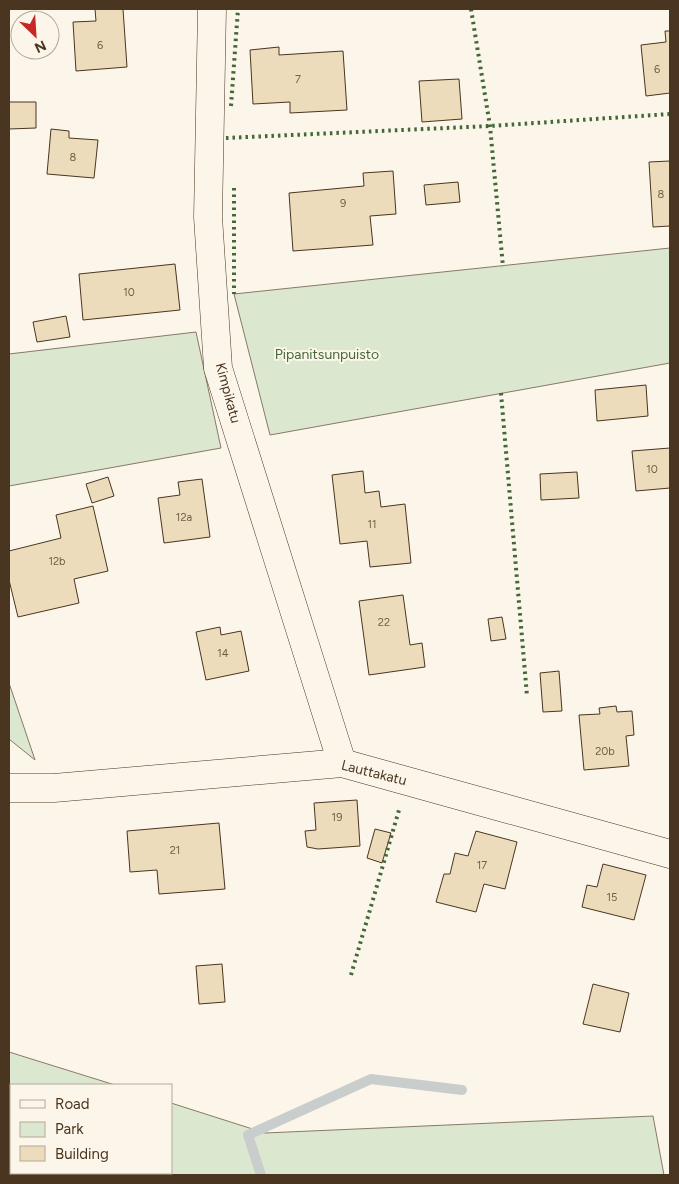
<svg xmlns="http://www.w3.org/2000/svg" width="679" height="1184" viewBox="0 0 679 1184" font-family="Figtree,sans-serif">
	<rect width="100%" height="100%" fill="#fbf6e9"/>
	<g fill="#dce7d0" stroke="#887966">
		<polygon points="670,248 670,363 270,435 234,294"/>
		<polygon points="196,332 221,448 9,486 9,354"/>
		<polygon points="9,683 35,760 9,739"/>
		<polygon points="9,1052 115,1085 11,1085 11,1173 171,1173 171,1103 265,1133 653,1116 664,1175 9,1175"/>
	</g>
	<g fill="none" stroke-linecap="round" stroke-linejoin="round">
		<polyline stroke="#c9cecd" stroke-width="10" points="261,1175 248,1135 371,1079 462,1090"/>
	</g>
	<g fill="#ecdcbc" stroke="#4a3520">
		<polygon points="95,9 123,9 127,67 76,71 73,22 96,21"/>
		<polygon points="665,31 670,31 670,93 646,96 641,45 666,42"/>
		<polygon points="279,47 279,55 343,51 347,110 290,113 290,102 253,104 250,50"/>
		<polygon points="459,79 462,119 422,122 419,81"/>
		<polygon points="9,102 36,102 36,128 9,129"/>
		<polygon points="51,129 69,131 69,138 98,140 94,178 47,174"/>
		<polygon points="670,161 670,226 653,227 649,162"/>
		<polygon points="393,171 396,214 370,216 373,245 293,251 289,193 364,186 363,173"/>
		<polygon points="458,182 460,202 426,205 424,185"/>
		<polygon points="175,264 180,310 83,320 79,274"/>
		<polygon points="66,316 70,337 37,342 33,322"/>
		<polygon points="646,385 648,416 597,421 595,390"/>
		<polygon points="670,448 670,488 636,491 632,451"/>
		<polygon points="363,471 365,493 379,491 381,507 405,504 411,563 370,567 367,541 340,544 332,475"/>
		<polygon points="577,472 579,498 541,500 540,474"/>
		<polygon points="108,477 114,496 92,503 86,484"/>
		<polygon points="202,479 210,537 164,543 158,498 180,495 178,482"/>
		<polygon points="93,506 108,571 74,579 79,603 18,617 9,580 9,551 61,538 56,515"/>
		<polygon points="403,595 410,645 422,643 425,667 369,675 359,601"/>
		<polygon points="502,617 506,639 491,641 488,619"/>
		<polygon points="220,627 221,635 241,631 249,671 206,680 196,632"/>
		<polygon points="559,671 562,711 543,712 540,673"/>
		<polygon points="616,706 617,712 632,711 634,735 626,736 629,766 584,770 579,715 600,714 599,708"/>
		<polygon points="357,800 360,846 318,849 307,847 305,831 316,830 314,803"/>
		<polygon points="219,823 225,889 159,894 157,870 130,872 127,831"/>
		<polygon points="375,829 391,833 382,863 367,858"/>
		<polygon points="476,831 517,842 505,889 484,884 476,912 436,902 444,874 450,874 455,853 468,856"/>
		<polygon points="603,864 646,875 634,920 582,907 587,885 597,887"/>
		<polygon points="222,964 225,1002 199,1004 196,966"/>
		<polygon points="593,984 629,993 620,1032 583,1024"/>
	</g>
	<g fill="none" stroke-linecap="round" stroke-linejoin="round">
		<defs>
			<g id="minor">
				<polyline points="212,9 208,217 218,368 342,763"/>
				<polyline points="9,788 54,788 342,763 670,854"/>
			</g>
		</defs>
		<use href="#minor" stroke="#4a3520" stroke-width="29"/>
		<use href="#minor" stroke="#fbf6e9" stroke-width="28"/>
		<g stroke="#436837" stroke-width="4" stroke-dasharray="2.5 4" stroke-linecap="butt">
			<polyline points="471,9 490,126 503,267"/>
			<polyline points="231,106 238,9"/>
			<polyline points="226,138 490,126 670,114"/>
			<polyline points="234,188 234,294"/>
			<polyline points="501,393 527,696"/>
			<polyline points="351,975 399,810"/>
		</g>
	</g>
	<g text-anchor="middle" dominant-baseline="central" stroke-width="4" stroke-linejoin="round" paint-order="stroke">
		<g font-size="11" fill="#725f47">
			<text x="100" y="45">6</text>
			<text x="657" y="69">6</text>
			<text x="298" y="79">7</text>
			<text x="73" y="157">8</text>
			<text x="661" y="194">8</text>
			<text x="343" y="203">9</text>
			<text x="129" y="292">10</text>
			<text x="652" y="469">10</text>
			<text x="184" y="517">12a</text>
			<text x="372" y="524">11</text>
			<text x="57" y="561">12b</text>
			<text x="384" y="622">22</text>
			<text x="223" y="653">14</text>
			<text x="605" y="751">20b</text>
			<text x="337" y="817">19</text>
			<text x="175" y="850">21</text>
			<text x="482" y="865">17</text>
			<text x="612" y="897">15</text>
		</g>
		<g font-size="14" fill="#436837" stroke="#fbf6e9">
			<text x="327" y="354">Pipanitsunpuisto</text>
		</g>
		<g font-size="14" fill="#4a3520" stroke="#fbf6e9">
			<text transform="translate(228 393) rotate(75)">Kimpikatu</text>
			<text transform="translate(374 773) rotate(14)">Lauttakatu</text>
		</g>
	</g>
	<rect width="679" height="1184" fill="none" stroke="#4a3520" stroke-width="20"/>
	<rect x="10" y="1084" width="162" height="90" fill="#fbf6e9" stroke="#b4a999"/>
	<rect x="20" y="1100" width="25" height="8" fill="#fbf6e9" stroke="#b4a999"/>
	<text x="55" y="1109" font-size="15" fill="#4a3520">Road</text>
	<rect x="20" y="1122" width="25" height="15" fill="#dce7d0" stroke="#b4a999"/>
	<text x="55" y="1134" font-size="15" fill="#4a3520">Park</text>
	<rect x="20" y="1146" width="25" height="15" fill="#ecdcbc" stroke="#b4a999"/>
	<text x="55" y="1159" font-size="15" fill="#4a3520">Building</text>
	<g transform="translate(35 35) rotate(155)"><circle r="24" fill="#fbf6e9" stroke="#b4a999"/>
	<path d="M0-4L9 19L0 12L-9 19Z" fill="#c62828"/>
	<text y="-8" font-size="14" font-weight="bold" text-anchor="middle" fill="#4a3520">N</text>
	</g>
</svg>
